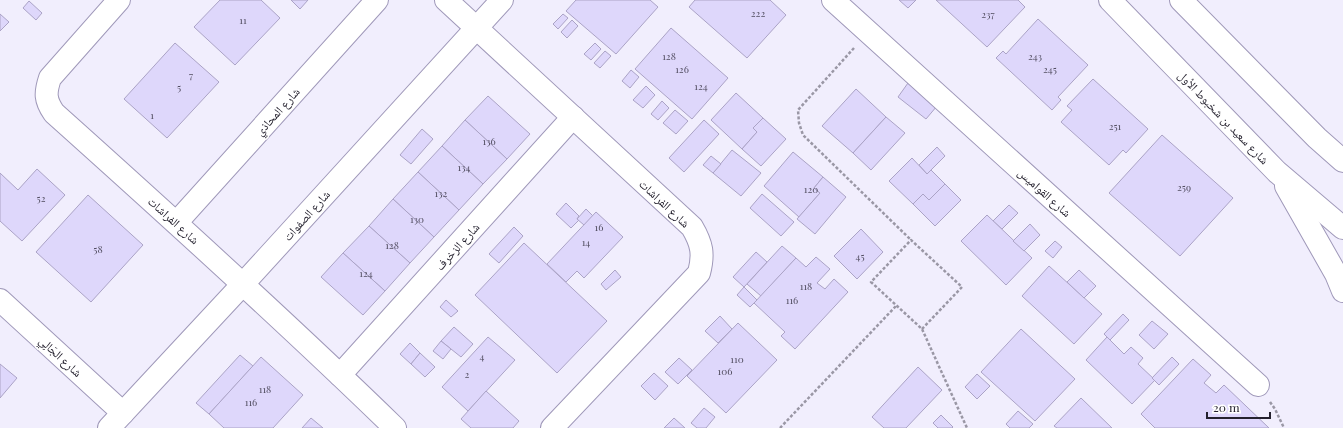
<svg xmlns="http://www.w3.org/2000/svg" width="1343" height="428" viewBox="0 0 1343 428" font-family="'Playfair Display','Noto Naskh Arabic',serif">
	<rect width="100%" height="100%" fill="#f1eefd"/>
	<g fill="#ded7fb" stroke="#aba3c6">
		<polygon points="220,0 261,0 280,18 235,65 194,27"/>
		<polygon points="291,0 308,0 300,9"/>
		<polygon points="576,0 650,0 658,7 616,54 566,11"/>
		<polygon points="695,0 770,0 786,15 747,58 689,7"/>
		<polygon points="899,0 916,0 908,8"/>
		<polygon points="936,0 1018,0 1025,7 987,47"/>
		<polygon points="29,1 42,13 36,20 23,8"/>
		<polygon points="0,14 9,22 0,31"/>
		<polygon points="563,14 568,18 558,29 553,24"/>
		<polygon points="1038,19 1088,65 1058,97 1061,100 1052,110 996,58 1003,51 1006,54"/>
		<polygon points="572,20 578,26 567,38 561,32"/>
		<polygon points="671,28 728,78 692,119 635,69"/>
		<polygon points="175,43 219,82 167,138 124,99"/>
		<polygon points="595,43 601,49 591,60 584,54"/>
		<polygon points="605,51 611,56 600,68 594,63"/>
		<polygon points="631,70 639,77 630,88 622,81"/>
		<polygon points="1093,79 1148,129 1126,153 1123,150 1109,165 1061,122 1072,110 1067,106"/>
		<polygon points="908,83 937,106 926,119 898,97"/>
		<polygon points="646,86 655,95 643,108 633,100"/>
		<polygon points="856,89 886,117 853,153 822,126"/>
		<polygon points="736,93 763,118 753,128 757,132 742,149 711,120"/>
		<polygon points="488,96 530,134 507,159 465,120"/>
		<polygon points="662,101 669,108 658,120 651,114"/>
		<polygon points="675,110 688,121 676,134 663,123"/>
		<polygon points="886,117 905,133 871,170 853,153"/>
		<polygon points="763,118 786,139 761,166 742,149 757,132 753,128"/>
		<polygon points="465,120 507,159 483,184 442,146"/>
		<polygon points="704,120 719,134 684,172 669,158"/>
		<polygon points="422,129 433,139 411,164 400,155"/>
		<polygon points="1162,135 1233,198 1180,256 1109,193"/>
		<polygon points="442,146 483,184 459,210 418,172"/>
		<polygon points="937,147 945,156 927,174 919,165"/>
		<polygon points="732,150 761,173 741,196 713,173"/>
		<polygon points="793,152 823,177 814,188 820,193 799,217 764,186"/>
		<polygon points="711,156 721,164 713,173 703,165"/>
		<polygon points="912,158 927,174 931,170 945,184 929,200 923,194 913,204 889,181"/>
		<polygon points="37,169 65,195 22,241 0,221 0,173 18,190"/>
		<polygon points="418,172 459,210 434,237 393,199"/>
		<polygon points="823,177 846,197 815,234 797,219 820,193 814,188"/>
		<polygon points="945,184 961,200 935,226 913,204 923,194 929,200"/>
		<polygon points="762,194 794,222 781,236 750,208"/>
		<polygon points="88,195 143,245 91,302 36,252"/>
		<polygon points="393,199 434,237 410,263 369,226"/>
		<polygon points="566,203 579,216 577,219 579,220 571,228 556,214"/>
		<polygon points="1009,205 1018,213 1002,229 993,221"/>
		<polygon points="586,209 593,216 584,225 577,219"/>
		<polygon points="596,212 623,237 584,278 577,271 566,282 547,264"/>
		<polygon points="987,215 1032,258 1006,285 961,241"/>
		<polygon points="1030,224 1040,235 1024,251 1013,241"/>
		<polygon points="369,226 410,263 385,291 343,253"/>
		<polygon points="514,227 523,236 499,263 489,254"/>
		<polygon points="861,229 883,252 857,279 834,256"/>
		<polygon points="1055,241 1062,247 1053,258 1045,251"/>
		<polygon points="524,243 607,321 557,373 475,295"/>
		<polygon points="782,246 796,258 761,296 747,284"/>
		<polygon points="756,252 767,262 744,287 733,277"/>
		<polygon points="343,253 385,291 363,315 321,277"/>
		<polygon points="816,257 830,269 817,283 825,289 834,279 848,292 795,349 781,336 785,332 754,303 796,258 806,267"/>
		<polygon points="1049,266 1102,314 1074,344 1022,296"/>
		<polygon points="615,270 621,277 606,290 601,284"/>
		<polygon points="1079,270 1096,286 1084,298 1067,282"/>
		<polygon points="744,287 757,300 750,307 737,295"/>
		<polygon points="446,300 458,311 451,317 440,307"/>
		<polygon points="1123,314 1129,320 1110,340 1104,334"/>
		<polygon points="720,316 732,329 718,343 705,331"/>
		<polygon points="1152,321 1168,334 1154,349 1139,335"/>
		<polygon points="738,323 777,360 726,413 687,376"/>
		<polygon points="454,327 473,344 461,357 441,341"/>
		<polygon points="1021,329 1075,379 1035,421 981,372"/>
		<polygon points="488,337 515,360 468,411 442,387"/>
		<polygon points="1107,337 1124,354 1131,347 1143,358 1138,364 1155,380 1132,404 1086,360"/>
		<polygon points="441,341 451,349 443,359 433,351"/>
		<polygon points="410,343 420,353 411,364 400,354"/>
		<polygon points="420,353 435,367 425,377 411,364"/>
		<polygon points="240,355 253,366 209,414 196,403"/>
		<polygon points="261,357 303,395 273,428 224,428 209,414"/>
		<polygon points="1172,357 1179,364 1159,385 1152,378"/>
		<polygon points="679,358 692,370 678,384 665,372"/>
		<polygon points="1193,359 1211,375 1204,383 1216,393 1224,385 1269,428 1155,428 1141,414"/>
		<polygon points="0,364 17,378 0,398"/>
		<polygon points="918,367 942,390 906,428 884,428 872,417"/>
		<polygon points="654,373 668,386 655,400 641,386"/>
		<polygon points="977,374 990,386 977,399 965,387"/>
		<polygon points="486,391 519,421 513,428 471,428 461,419"/>
		<polygon points="1081,398 1112,428 1057,428 1054,426"/>
		<polygon points="704,408 715,417 706,428 697,428 691,423"/>
		<polygon points="1018,411 1033,424 1029,428 1010,428 1006,424"/>
		<polygon points="941,415 953,427 952,428 938,428 933,423"/>
		<polygon points="311,418 323,428 302,428"/>
		<polygon points="674,418 685,428 664,428"/>
	</g>
	<g fill="none" stroke-linecap="round" stroke-linejoin="round">
		<defs>
			<g id="street">
				<path d="M 119,0 L 50,78 C 45,93 45,100 54,113 C 169,216 284,320 395,428"/>
				<path d="M 446,0 L 692,227 C 702,244 704,254 699,273 L 552,428"/>
				<polyline points="833,0 1258,385"/>
				<polyline points="177,222 377,0"/>
				<polyline points="0,300 123,413"/>
				<polyline points="340,375 573,117"/>
				<polyline points="109,428 243,284 502,0"/>
			</g>
			<g id="secondary">
				<polyline points="1110,0 1277,172 1343,228"/>
				<polyline points="1181,0 1317,138 1343,161"/>
				<polyline points="1286,186 1336,274 1343,291"/>
			</g>
		</defs>
		<use href="#street" stroke="#9f98b9" stroke-width="24"/>
		<use href="#secondary" stroke="#9f98b9" stroke-width="24"/>
		<g stroke="#9a97a5" stroke-width="2.5" stroke-dasharray="3 2" stroke-linecap="butt">
			<polyline points="854,48 798,110 799,123 803,135 911,240"/>
			<polyline points="922,329 962,287 911,240 871,282 922,329 967,428"/>
			<polyline points="1270,402 1275,409 1284,428"/>
			<polyline points="780,428 896,306"/>
		</g>
		<use href="#street" stroke="#fff" stroke-width="22"/>
		<use href="#secondary" stroke="#fff" stroke-width="22"/>
	</g>
	<g text-anchor="middle" dominant-baseline="central" stroke-width="3" stroke-linejoin="round" paint-order="stroke">
		<g font-size="10" fill="#524e61">
			<text x="758" y="13">222</text>
			<text x="988" y="14">237</text>
			<text x="243" y="20">11</text>
			<text x="669" y="56">128</text>
			<text x="1035" y="56">243</text>
			<text x="682" y="69">126</text>
			<text x="1050" y="69">245</text>
			<text x="191" y="75">7</text>
			<text x="701" y="86">124</text>
			<text x="179" y="87">5</text>
			<text x="152" y="115">1</text>
			<text x="1115" y="126">251</text>
			<text x="489" y="141">136</text>
			<text x="464" y="167">134</text>
			<text x="1184" y="187">259</text>
			<text x="811" y="189">120</text>
			<text x="441" y="193">132</text>
			<text x="41" y="198">52</text>
			<text x="417" y="219">130</text>
			<text x="599" y="227">16</text>
			<text x="586" y="242">14</text>
			<text x="392" y="245">128</text>
			<text x="98" y="249">58</text>
			<text x="860" y="256">45</text>
			<text x="366" y="273">124</text>
			<text x="806" y="286">118</text>
			<text x="792" y="300">116</text>
			<text x="482" y="356">4</text>
			<text x="737" y="359">110</text>
			<text x="725" y="371">106</text>
			<text x="467" y="374">2</text>
			<text x="265" y="389">118</text>
			<text x="251" y="402">116</text>
		</g>
		<g font-size="12" fill="#24212e" stroke="#fff">
			<text transform="translate(277 111) rotate(-48)">شارع المحاذي</text>
			<text transform="translate(1224 117) rotate(46)">شارع سعيد بن شخبوط الأول</text>
			<text transform="translate(1045 192) rotate(42)">شارع القواميس</text>
			<text transform="translate(665 203) rotate(43)">شارع الفراشات</text>
			<text transform="translate(306 215) rotate(-48)">شارع الصفوات</text>
			<text transform="translate(174 220) rotate(42)">شارع الفراشات</text>
			<text transform="translate(457 246) rotate(-48)">شارع الزخرف</text>
			<text transform="translate(61 356) rotate(43)">شارع الجَالِي</text>
		</g>
	</g>
	<path d="M1207 412v6h63v-6" fill="none" stroke="#24212e" stroke-width="2"/>
	<text x="1213" y="412" font-size="12" fill="#24212e" stroke="#ffffff" stroke-width="3" paint-order="stroke">20 m</text>
</svg>
